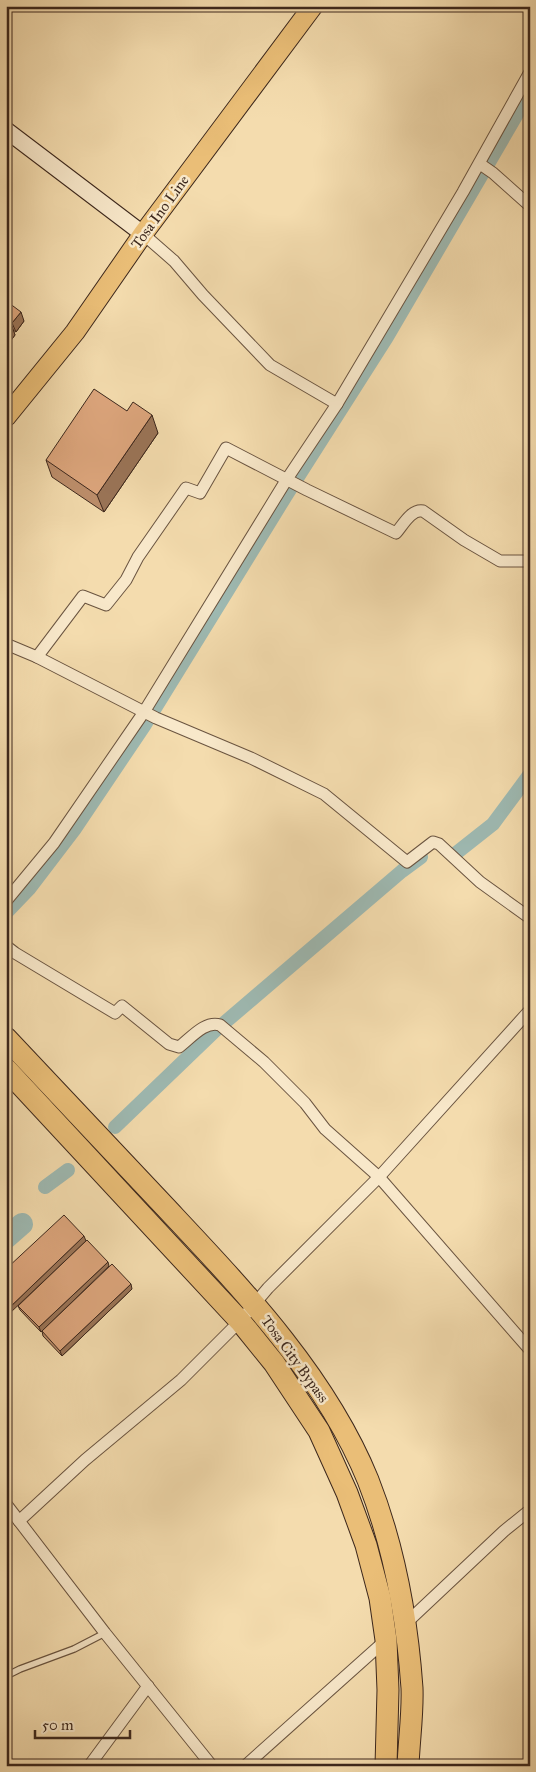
<svg xmlns="http://www.w3.org/2000/svg" width="536" height="1772" viewBox="0 0 536 1772" font-family="'IM FELL Great Primer',serif">
	<rect width="100%" height="100%" fill="#f4dcae"/>
	<filter id="stains"><feTurbulence type="fractalNoise" baseFrequency=".004" numOctaves="4"/><feColorMatrix values="0 0 0 0 .2 0 0 0 0 .09 0 0 0 0 .02 0 0 0 .5 -.17"/></filter>
	<radialGradient id="worn" r=".72"><stop offset=".6" stop-color="#630" stop-opacity="0"/><stop offset="1" stop-color="#630" stop-opacity=".3"/></radialGradient>
	<g fill="none" stroke-linecap="round" stroke-linejoin="round">
		<g stroke="#9ebab3" stroke-width="14">
			<polyline points="455,854 493,824 530,774"/>
			<polyline points="6,913 29,889 74,830 144,726 287,494 387,337 530,92"/>
			<polyline points="223,1024 402,871 421,857"/>
			<polyline points="115,1127 218,1028"/>
			<polyline points="45,1187 68,1170"/>
		</g>
		<polyline stroke="#9ebab3" stroke-width="22" points="6,1238 22,1224"/>
		<defs>
			<polyline id="lane" points="6,1676 20,1669 74,1649 105,1633"/>
			<g id="street">
				<polyline points="480,164 493,173 530,206"/>
				<polyline points="143,234 174,261 203,295 270,365 337,404"/>
				<polyline points="6,644 37,657 156,718 251,758 324,794 407,862 433,842 439,844 480,882 530,918"/>
				<path d="M 37,657 L 83,596 L 106,605 L 126,580 L 138,557 L 186,488 L 200,493 L 226,448 L 307,490 L 396,533 C 403,525 411,509 423,511 L 464,540 L 500,561 L 530,561"/>
				<polyline points="6,901 54,843 144,712 287,479 337,404 463,192 530,72"/>
				<path d="M 6,946 L 15,953 L 115,1013 L 122,1006 L 169,1044 L 179,1047 C 190,1039 205,1020 220,1025 L 264,1062 L 305,1103 L 325,1129 L 379,1177 L 530,1350"/>
				<polyline points="6,1504 105,1633 212,1766"/>
				<polyline points="19,1521 85,1460 181,1380 240,1321 268,1288 379,1177 530,1010"/>
				<polyline points="403,1626 504,1531 530,1510"/>
				<polyline points="89,1766 148,1686"/>
				<polyline points="245,1766 387,1639"/>
			</g>
			<polyline id="secondary" points="6,130 143,234"/>
			<polyline id="primary" points="6,417 75,332 143,234 313,6"/>
			<g id="highway">
				<path d="M 6,1038 C 61,1096 115,1154 170,1212 C 245,1292 326,1377 368,1480 C 394,1546 407,1617 412,1688 C 413,1713 409,1740 408,1766"/>
				<polyline points="6,1069 240,1321 274,1363 319,1431 347,1493 366,1545 380,1598 386,1640 388,1690 386,1766"/>
			</g>
		</defs>
		<use href="#lane" stroke="#6a5440" stroke-width="8"/>
		<use href="#street" stroke="#6a5440" stroke-width="13"/>
		<use href="#secondary" stroke="#3c271c" stroke-width="18"/>
		<use href="#primary" stroke="#3c271c" stroke-width="21"/>
		<use href="#highway" stroke="#3c271c" stroke-width="23"/>
		<use href="#lane" stroke="#f8e8ca" stroke-width="5.5"/>
		<use href="#street" stroke="#f8e8ca" stroke-width="11"/>
		<use href="#secondary" stroke="#f8e8ca" stroke-width="16"/>
		<use href="#primary" stroke="#eabe77" stroke-width="19"/>
		<use href="#highway" stroke="#eabe77" stroke-width="21"/>
	</g>
	<g fill="#bd8e6b" stroke="#3c271c">
		<polygon points="6,307 24,321 16,332 13,330 15,335 6,347"/>
		<polygon points="127,411 158,433 104,512 52,477 46,460"/>
		<polygon points="108,1262 41,1332 20,1310 18,1306"/>
		<polygon points="132,1289 62,1356 43,1336 42,1331"/>
	</g>
	<g fill="#9a7457" stroke="#3c271c">
		<polygon points="21,312 24,321 16,332 12,323"/>
		<polygon points="12,326 15,335 6,347 6,334"/>
		<polygon points="152,415 158,433 104,512 97,495"/>
		<polygon points="84,1236 86,1241 10,1313 8,1309"/>
		<polygon points="108,1262 109,1266 41,1332 39,1327"/>
		<polygon points="131,1284 132,1289 62,1356 60,1351"/>
	</g>
	<g fill="#dca57c" stroke="#3c271c">
		<polygon points="9,303 21,312 12,323 6,318 6,307"/>
		<polygon points="6,322 12,326 6,334"/>
		<polygon points="94,389 127,411 133,402 152,415 97,495 46,460"/>
		<polygon points="64,1215 84,1236 8,1309 6,1307 6,1269"/>
		<polygon points="87,1240 108,1262 39,1327 18,1306"/>
		<polygon points="112,1264 131,1284 60,1351 42,1331"/>
	</g>
	<g text-anchor="middle" dominant-baseline="central" stroke-width="5" stroke-linejoin="round" paint-order="stroke">
		<g font-size="15" fill="#3c271c" stroke="#f8e8ca">
			<text transform="translate(160 212) rotate(-54)">Tosa Ino Line</text>
			<text transform="translate(295 1359) rotate(54)">Tosa City Bypass</text>
		</g>
	</g>
	<rect width="536" height="1772" fill="none" stroke="#f4dcae" stroke-width="25"/>
	<rect x="8" y="8" width="521" height="1757" fill="none" stroke="#3c271c" stroke-width="2.5"/>
	<rect x="12" y="12" width="511" height="1747" fill="none" stroke="#3c271c"/>
	<path d="M35 1730v8h95v-8" fill="none" stroke="#3c271c" stroke-width="2.5"/>
	<text x="42" y="1730" font-size="15" fill="#3c271c" stroke="#f8e8ca" stroke-width="4" paint-order="stroke">50 m</text>
	<rect width="100%" height="100%" filter="url(#stains)"/>
	<rect width="100%" height="100%" fill="url(#worn)"/>
</svg>
